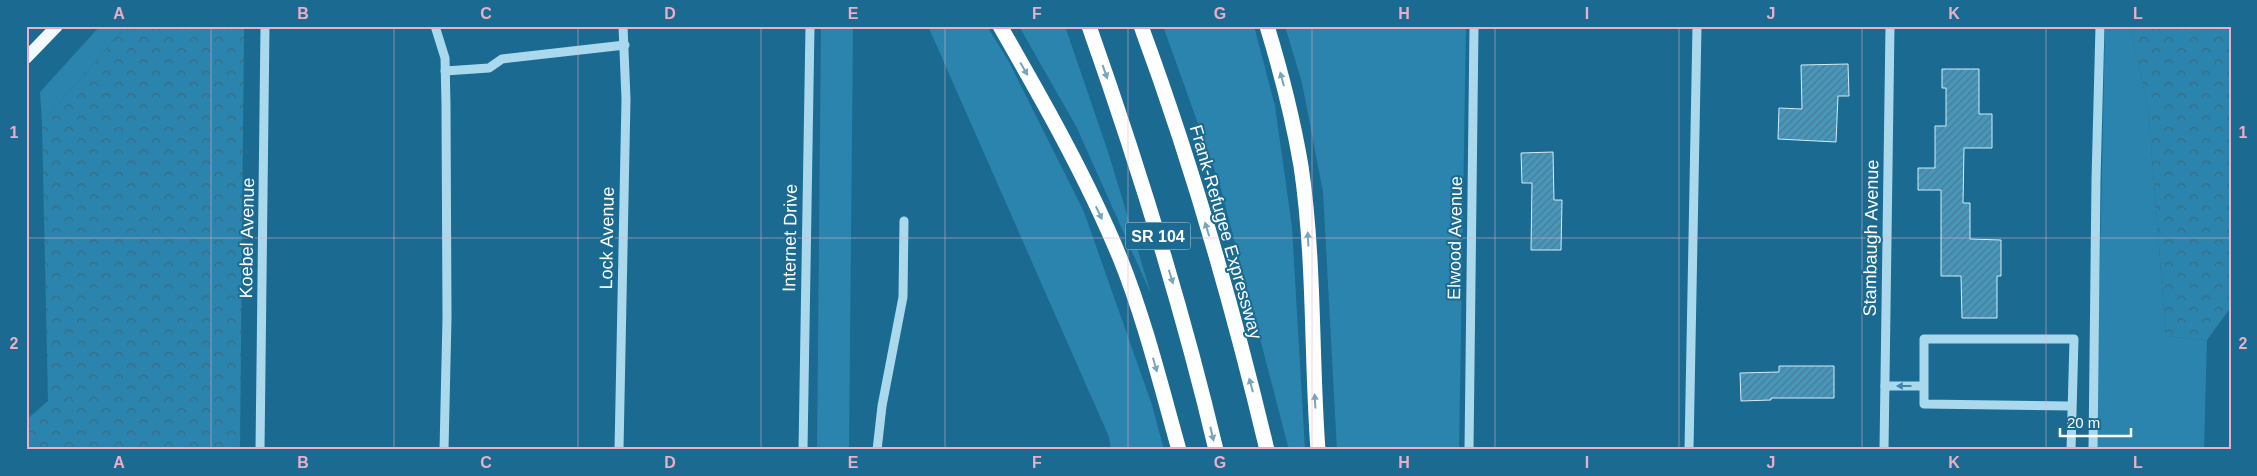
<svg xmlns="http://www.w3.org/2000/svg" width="2257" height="476" viewBox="0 0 2257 476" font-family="Arial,sans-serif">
	<defs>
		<pattern id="forest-crowns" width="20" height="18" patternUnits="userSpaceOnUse" patternTransform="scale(1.25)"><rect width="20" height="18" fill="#2b84ad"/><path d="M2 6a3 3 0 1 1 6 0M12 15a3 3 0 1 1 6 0" fill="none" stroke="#3a6b81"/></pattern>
		<pattern id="building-hatch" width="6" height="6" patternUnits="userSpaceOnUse" patternTransform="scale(1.25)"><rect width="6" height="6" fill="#4896ba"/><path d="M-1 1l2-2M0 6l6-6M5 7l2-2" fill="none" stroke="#497c94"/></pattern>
	</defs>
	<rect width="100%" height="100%" fill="#1b6a91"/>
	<g fill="#2b84ad">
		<polygon points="100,26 126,26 42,123 40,92"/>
		<polygon points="821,26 853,26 849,450 817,450"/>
		<polygon points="928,26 987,26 1009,62 1084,212 1152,405 1164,450 1111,450 1109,437"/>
		<polygon points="1019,26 1065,26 1109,155 1151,294 1077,128"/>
		<polygon points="1163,26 1254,26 1275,106 1292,227 1305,450 1289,450 1220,185"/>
		<polygon points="1285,26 1466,26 1459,450 1337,450 1323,192 1302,83"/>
		<polygon points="2105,26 2130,26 2148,107 2166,336 2207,340 2204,450 2096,450"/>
	</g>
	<g fill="url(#forest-crowns)">
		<polygon points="126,26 244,26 240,450 26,450 26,420 48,401 42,123"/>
		<polygon points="2130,26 2231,26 2231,307 2207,340 2166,336 2148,107"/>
	</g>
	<g fill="url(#building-hatch)" stroke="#d1edfa">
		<polygon points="1848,64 1849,96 1838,96 1836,142 1778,139 1779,108 1802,109 1801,65"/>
		<polygon points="1942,69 1979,69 1979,114 1992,114 1992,148 1964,148 1963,203 1970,203 1970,239 2001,240 2001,276 1997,276 1997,318 1962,318 1961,276 1941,276 1941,190 1918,190 1918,168 1935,168 1935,126 1946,126 1946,88 1942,88"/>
		<polygon points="1553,152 1554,200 1562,200 1561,250 1531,250 1532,183 1522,183 1521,153"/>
		<polygon points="1779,366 1834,366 1834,398 1771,398 1771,400 1741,401 1740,373 1779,372"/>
	</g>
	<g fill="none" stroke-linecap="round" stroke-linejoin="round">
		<g stroke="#aad9ee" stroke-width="9">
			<polyline points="435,26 445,58 446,105 447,318 444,450"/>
			<polyline points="445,71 489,68 502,59 625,45"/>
			<polyline points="1885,386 1923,386"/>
			<polyline points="2071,406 1924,404 1924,339 2074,339 2071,450"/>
			<polyline points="260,450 265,26"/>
			<polyline points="619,450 626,99 623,26"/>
			<polyline points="803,450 810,26"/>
			<polyline points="877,450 882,406 903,297 904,221"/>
			<polyline points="1469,450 1474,26"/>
			<polyline points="1689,450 1697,26"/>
			<polyline points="1884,450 1890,26"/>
			<polyline points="2093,450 2096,180 2100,26"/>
		</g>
		<polyline stroke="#f2faff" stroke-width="12" points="26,58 57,26"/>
		<g stroke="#fff" stroke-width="15">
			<path d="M 1000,26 C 1043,101 1087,178 1120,258 C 1145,320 1161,386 1179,450"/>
			<path d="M 1089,26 C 1138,165 1182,306 1216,450"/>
			<path d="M 1141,26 C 1192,164 1233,307 1267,450"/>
			<path d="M 1267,26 C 1281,72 1293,119 1301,166 C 1315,260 1311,356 1318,450"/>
		</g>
	</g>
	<defs><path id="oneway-solid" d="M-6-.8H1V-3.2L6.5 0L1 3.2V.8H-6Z" transform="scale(1.25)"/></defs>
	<g fill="#76a6bd">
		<use href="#oneway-solid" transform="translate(1024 69) rotate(60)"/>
		<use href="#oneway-solid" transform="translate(1105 72) rotate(70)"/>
		<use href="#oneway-solid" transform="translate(1282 79) rotate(-105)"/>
		<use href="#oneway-solid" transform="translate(1099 213) rotate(65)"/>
		<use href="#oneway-solid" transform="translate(1207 229) rotate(-107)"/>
		<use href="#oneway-solid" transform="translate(1308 239) rotate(-93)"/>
		<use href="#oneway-solid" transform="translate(1171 277) rotate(73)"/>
		<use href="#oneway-solid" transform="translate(1155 365) rotate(74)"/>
		<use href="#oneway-solid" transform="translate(1251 385) rotate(-105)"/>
		<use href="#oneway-solid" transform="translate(1315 401) rotate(-93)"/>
		<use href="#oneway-solid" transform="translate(1212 434) rotate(77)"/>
	</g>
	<use fill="#3f86a8" href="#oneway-solid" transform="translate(1904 386) rotate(180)"/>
	<path fill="none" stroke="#eaaec6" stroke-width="1" stroke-opacity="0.55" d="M 211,26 L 211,450M 394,26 L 394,450M 578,26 L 578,450M 761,26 L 761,450M 945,26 L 945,450M 1128,26 L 1128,450M 1312,26 L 1312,450M 1495,26 L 1495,450M 1679,26 L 1679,450M 1862,26 L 1862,450M 2046,26 L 2046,450M 26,238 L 2231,238"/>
	<g text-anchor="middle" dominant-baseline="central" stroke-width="4" stroke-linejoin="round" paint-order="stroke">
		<rect fill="#1b6a91" stroke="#bbd2de" stroke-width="1" x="1125.5" y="222.5" width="65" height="27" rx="4"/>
		<g font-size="16" font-weight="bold" fill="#fff">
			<text x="1158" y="236">SR 104</text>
		</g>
		<g font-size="18" fill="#fff" stroke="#1b6a91">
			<text transform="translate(1226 232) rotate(74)">Frank-Refugee Expressway</text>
			<text transform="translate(247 238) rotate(-89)">Koebel Avenue</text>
			<text transform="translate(607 238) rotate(-89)">Lock Avenue</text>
			<text transform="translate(790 238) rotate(-89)">Internet Drive</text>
			<text transform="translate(1455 238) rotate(-89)">Elwood Avenue</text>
			<text transform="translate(1871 238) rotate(-89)">Stambaugh Avenue</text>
		</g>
	</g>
	<rect width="2257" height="476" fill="none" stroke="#1b6a91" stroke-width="55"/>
	<path d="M2060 428v8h71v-8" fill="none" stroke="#ffffff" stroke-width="2.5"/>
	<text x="2067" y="428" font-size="15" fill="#ffffff" stroke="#1b6a91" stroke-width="4" paint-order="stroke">20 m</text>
	<rect x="28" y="28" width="2202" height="420" fill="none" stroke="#eaaec6" stroke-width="2"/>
	<g font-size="16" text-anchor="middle" font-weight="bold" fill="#eaaec6">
		<text x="119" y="19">A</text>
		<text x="303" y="19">B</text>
		<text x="486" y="19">C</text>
		<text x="670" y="19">D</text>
		<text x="853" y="19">E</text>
		<text x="1037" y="19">F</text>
		<text x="1220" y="19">G</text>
		<text x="1404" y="19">H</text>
		<text x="1587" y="19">I</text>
		<text x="1771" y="19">J</text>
		<text x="1954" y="19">K</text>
		<text x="2138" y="19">L</text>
		<text x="14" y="138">1</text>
		<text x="2243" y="138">1</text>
		<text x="14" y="349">2</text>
		<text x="2243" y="349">2</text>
		<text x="119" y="468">A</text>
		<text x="303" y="468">B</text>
		<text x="486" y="468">C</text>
		<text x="670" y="468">D</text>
		<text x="853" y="468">E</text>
		<text x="1037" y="468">F</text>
		<text x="1220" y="468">G</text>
		<text x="1404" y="468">H</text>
		<text x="1587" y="468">I</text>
		<text x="1771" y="468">J</text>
		<text x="1954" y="468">K</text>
		<text x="2138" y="468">L</text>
	</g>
</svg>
